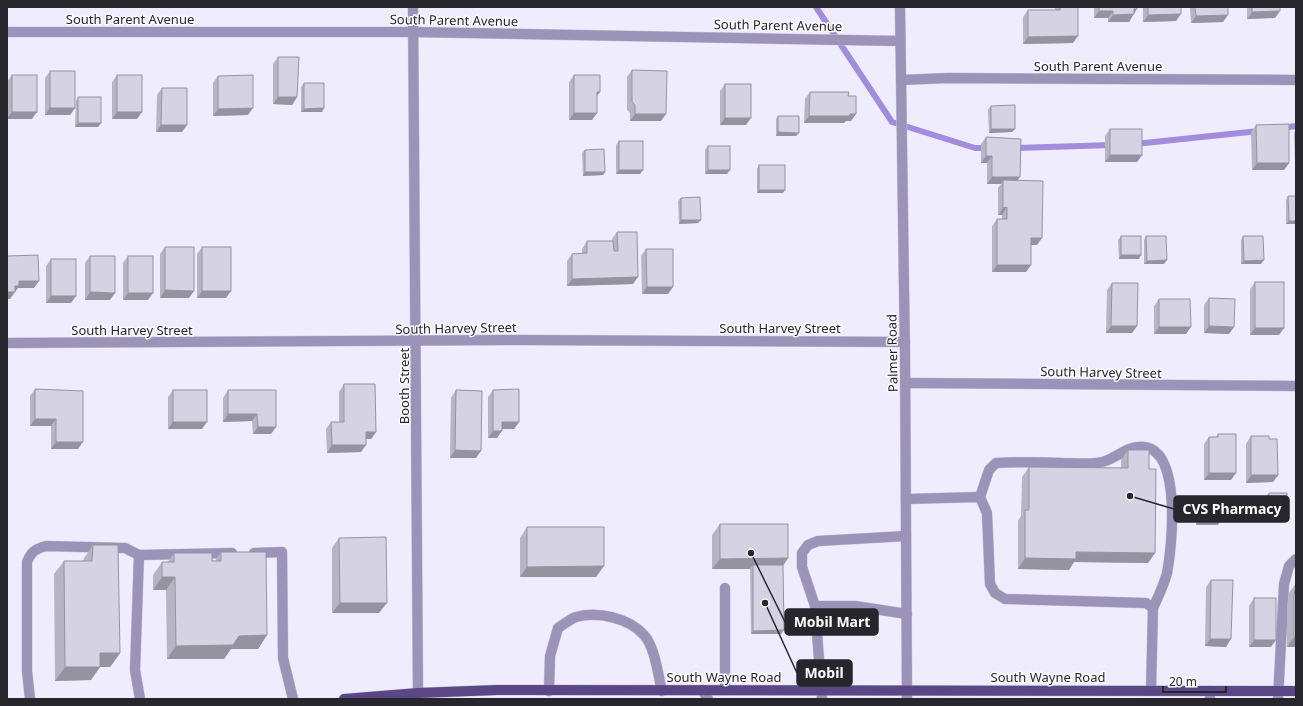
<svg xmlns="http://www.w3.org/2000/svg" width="1303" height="706" viewBox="0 0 1303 706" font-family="'Noto Sans',sans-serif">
	<rect width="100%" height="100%" fill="#efecfe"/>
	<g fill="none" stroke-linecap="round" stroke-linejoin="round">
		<g stroke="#a18cde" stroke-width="6">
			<polyline points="816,7 892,122 975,148 987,148"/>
			<polyline points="1282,128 1296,126"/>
			<polyline points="1135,144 1259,131"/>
			<polyline points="1013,148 1113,145"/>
		</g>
		<defs>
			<g id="minor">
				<polyline points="413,7 418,693"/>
				<polyline points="900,7 905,356 907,699"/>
				<polyline points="7,32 413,32 900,41"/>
				<polyline points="901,80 948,78 1296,80"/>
				<polyline points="7,343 521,340 905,342"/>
				<polyline points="906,383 1296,386"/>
				<path d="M 980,497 L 989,470 L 996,463 C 1018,462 1040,462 1063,463 C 1075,463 1090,465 1102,462 C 1118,458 1126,445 1145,447 C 1182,453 1172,547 1167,573 C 1164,585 1158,597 1153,608"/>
				<polyline points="906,499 980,497 987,513 990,584 995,593 1005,599 1146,603 1153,608 1151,690"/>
				<polyline points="254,553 282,552 283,658 293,699"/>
				<polyline points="815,606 855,606 907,614"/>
				<polyline points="702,690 708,699"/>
				<polyline points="725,690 725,588"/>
				<path d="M 549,691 L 550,656 L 558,628 C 563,625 570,619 576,617 C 598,611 629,618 644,635 C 655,647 658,675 662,691"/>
				<path d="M 30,699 L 27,671 L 27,562 C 31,552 35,549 46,546 L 125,548 L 139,555"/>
				<polyline points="140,699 135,670 139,555 232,553"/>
				<polyline points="822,699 815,606 802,567 802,553 808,545 818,541 906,536"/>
				<polyline points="1210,699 1210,691"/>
				<polyline points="1278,699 1284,584 1289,566 1296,559"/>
			</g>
			<polyline id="major" points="344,699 418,693 497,690 1296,691"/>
		</defs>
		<use href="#minor" stroke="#cbc8d8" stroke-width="11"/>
		<use href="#major" stroke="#cbc8d8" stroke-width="11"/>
		<use href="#minor" stroke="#9b93b8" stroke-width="10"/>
		<use href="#major" stroke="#594786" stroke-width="10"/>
	</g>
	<g fill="#b7b5c3">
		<polygon points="1055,7 1078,7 1073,43 1023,44 1023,17 1028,10 1055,10"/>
		<polygon points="1094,7 1137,7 1134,13 1129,22 1108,22 1108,18 1094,18"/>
		<polygon points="1143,7 1181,7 1176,21 1143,22"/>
		<polygon points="1190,7 1228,7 1223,22 1191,23"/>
		<polygon points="1247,7 1280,7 1275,18 1247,19"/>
		<polygon points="278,57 297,97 292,105 273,104 273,64"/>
		<polygon points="632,70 661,121 630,121 630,113 627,110 627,77"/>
		<polygon points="50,71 75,108 70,115 45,115 45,78"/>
		<polygon points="12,75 32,119 7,119 7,82"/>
		<polygon points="117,75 137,119 112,119 112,82"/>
		<polygon points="574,75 597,113 592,120 569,120 569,82"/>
		<polygon points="218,76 248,115 213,116 213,83"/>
		<polygon points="304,83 324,108 322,112 301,112 301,87"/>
		<polygon points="725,84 746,125 720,125 720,91"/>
		<polygon points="162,88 182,132 156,132 157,95"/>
		<polygon points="810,92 848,96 856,114 851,121 846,121 844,123 804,123 805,99"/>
		<polygon points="78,97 101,123 98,127 75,127 76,101"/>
		<polygon points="991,106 1015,129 1012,132 989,133 988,109"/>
		<polygon points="778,116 796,136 776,136 776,119"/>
		<polygon points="1256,125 1289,163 1284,170 1252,170 1251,132"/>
		<polygon points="1110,129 1142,155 1137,162 1105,162 1105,136"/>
		<polygon points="1296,130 1296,161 1295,161 1294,133"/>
		<polygon points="986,137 1018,181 1037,245 1031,245 1031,265 1026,272 992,272 992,226 997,219 1002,219 1002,215 998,215 998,188 1001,184 987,184 987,163 981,163 981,144"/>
		<polygon points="619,141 643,170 640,174 616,174 616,145"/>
		<polygon points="708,146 727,174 705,174 705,150"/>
		<polygon points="585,150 605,172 603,175 583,176 582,153"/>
		<polygon points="759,165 783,193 757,193 757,169"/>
		<polygon points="1288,196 1296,224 1286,224 1286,200"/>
		<polygon points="681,198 698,223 679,224 678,201"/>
		<polygon points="617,232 633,284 567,286 567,261 572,254 582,253 582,249 587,241 612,241 612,239"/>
		<polygon points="1121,236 1139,259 1119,259 1118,240"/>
		<polygon points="1146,236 1164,264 1144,264 1144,240"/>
		<polygon points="1243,236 1261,264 1241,264 1241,240"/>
		<polygon points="165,247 189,298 160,298 160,254"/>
		<polygon points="202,247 226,298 197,298 197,254"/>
		<polygon points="646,249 668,294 642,294 641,256"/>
		<polygon points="90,256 110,300 85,300 85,263"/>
		<polygon points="128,256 148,300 123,300 123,263"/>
		<polygon points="51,259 71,303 46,303 46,266"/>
		<polygon points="1255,282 1279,335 1250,335 1250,289"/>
		<polygon points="1112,283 1137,326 1132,333 1106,333 1107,290"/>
		<polygon points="1209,298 1229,334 1204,333 1204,305"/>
		<polygon points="1159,299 1186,334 1154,334 1154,306"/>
		<polygon points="344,384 376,432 371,439 366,439 361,452 327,453 326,429 331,422 339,422 339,392"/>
		<polygon points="35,389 78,449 51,449 51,426 30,426 30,396"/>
		<polygon points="173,390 202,429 168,429 168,397"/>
		<polygon points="228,390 276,390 271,434 253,434 252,421 223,422 223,398"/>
		<polygon points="456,390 476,458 450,458 451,398"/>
		<polygon points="493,390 519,422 514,429 502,429 497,438 488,438 488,397"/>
		<polygon points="1218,434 1231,480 1204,480 1204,444 1209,437 1216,437"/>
		<polygon points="1251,436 1278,475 1273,482 1246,483 1246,444"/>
		<polygon points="1128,450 1149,469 1155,553 1148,563 1074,562 1069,570 1018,569 1018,521 1021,516 1022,477 1029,467 1121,468 1121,460"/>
		<polygon points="1269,493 1287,515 1284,518 1266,518 1266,496"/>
		<polygon points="1199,499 1220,521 1218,525 1196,525 1196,503"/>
		<polygon points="720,524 783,565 781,634 751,634 750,569 712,569 712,535"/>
		<polygon points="527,527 596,577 520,577 520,538"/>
		<polygon points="339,538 379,613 332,613 332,548"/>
		<polygon points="93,545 120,653 110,667 100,667 91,680 55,681 54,574 64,561 83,561 84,558"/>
		<polygon points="221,552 267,635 258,649 231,649 224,659 167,659 166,590 153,590 153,575 162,562 168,562 174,553 215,561"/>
		<polygon points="1211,580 1226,647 1205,646 1206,587"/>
		<polygon points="1296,583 1296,647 1287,647 1287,605 1289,593"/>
		<polygon points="1254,598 1271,647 1249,647 1249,606"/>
	</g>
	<g fill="#95939f">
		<polygon points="1134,9 1137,9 1129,22 1108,22 1113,15"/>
		<polygon points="1099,11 1113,11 1108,18 1094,18"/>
		<polygon points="1280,11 1275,18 1247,19 1252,12"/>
		<polygon points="1181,14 1176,21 1143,22 1148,15"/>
		<polygon points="1228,15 1223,22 1191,23 1196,16"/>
		<polygon points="1078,36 1073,43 1023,44 1028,37"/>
		<polygon points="597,92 600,92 595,99"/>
		<polygon points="278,97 297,97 292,105 273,104"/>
		<polygon points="50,108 75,108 70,115 45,115"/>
		<polygon points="253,108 248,115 213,116 218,109"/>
		<polygon points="324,108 322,112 301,112 304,109"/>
		<polygon points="12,112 37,112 32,119 7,119"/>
		<polygon points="117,112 142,112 137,119 112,119"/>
		<polygon points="574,113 597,113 592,120 569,120"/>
		<polygon points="635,114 666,114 661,121 630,121"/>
		<polygon points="856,114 851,121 846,121 844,123 804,123 809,116"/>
		<polygon points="725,118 751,118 746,125 720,125"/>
		<polygon points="78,123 101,123 98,127 75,127"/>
		<polygon points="161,125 187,125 182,132 156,132"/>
		<polygon points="991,129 1015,129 1012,132 989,133"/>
		<polygon points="778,132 799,133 796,136 776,136"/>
		<polygon points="1110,155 1142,155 1137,162 1105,162"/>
		<polygon points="986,156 992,156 987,163 981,163"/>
		<polygon points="1257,163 1289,163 1284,170 1252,170"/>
		<polygon points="619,170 643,170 640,174 616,174"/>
		<polygon points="708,170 730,170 727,174 705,174"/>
		<polygon points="585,172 605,172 603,175 583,176"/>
		<polygon points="992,177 1020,177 1015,184 1003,180 1001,184 987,184"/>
		<polygon points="759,190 785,190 783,193 757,193"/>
		<polygon points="1007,207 1002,215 998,215 1003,208"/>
		<polygon points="681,220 701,220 698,223 679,224"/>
		<polygon points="1289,221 1296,221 1296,224 1286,224"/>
		<polygon points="1031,238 1042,238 1037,245 1026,245"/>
		<polygon points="1121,255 1141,255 1139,259 1119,259"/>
		<polygon points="1167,260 1164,264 1144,264 1147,261"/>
		<polygon points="1264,260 1261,264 1241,264 1244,261"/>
		<polygon points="997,265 1031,265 1026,272 992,272"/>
		<polygon points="638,277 633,284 567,286 572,279"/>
		<polygon points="19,281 39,281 34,288 18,288 10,299 7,299 7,292"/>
		<polygon points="647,287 673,287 668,294 642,294"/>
		<polygon points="165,290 194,291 189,298 160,298"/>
		<polygon points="202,291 231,291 226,298 197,298"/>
		<polygon points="90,292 115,293 110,300 85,300"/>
		<polygon points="128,293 153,293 148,300 123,300"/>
		<polygon points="51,296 76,296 71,303 46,303"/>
		<polygon points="1111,326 1137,326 1132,333 1106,333"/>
		<polygon points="1209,326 1234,327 1229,334 1204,333"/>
		<polygon points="1159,327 1191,327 1186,334 1154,334"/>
		<polygon points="1255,328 1284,328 1279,335 1250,335"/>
		<polygon points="228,414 257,414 252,421 223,422"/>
		<polygon points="35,419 56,419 51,426 30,426"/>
		<polygon points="173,422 207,422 202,429 168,429"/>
		<polygon points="502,422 519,422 514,429 497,429"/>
		<polygon points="258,427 276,427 271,434 253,434"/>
		<polygon points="493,431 502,431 497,438 488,438"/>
		<polygon points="366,432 376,432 371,439 361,439"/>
		<polygon points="56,442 83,442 78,449 51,449"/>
		<polygon points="332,445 366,445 361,452 327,453"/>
		<polygon points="455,450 481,451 476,458 450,458"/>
		<polygon points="1209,473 1236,473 1231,480 1204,480"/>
		<polygon points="1251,475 1278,475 1273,482 1246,483"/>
		<polygon points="1268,514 1287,515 1284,518 1266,518"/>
		<polygon points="1198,521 1220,521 1218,525 1196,525"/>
		<polygon points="1076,552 1155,553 1148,563 1074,562 1069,570 1018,569 1025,558"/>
		<polygon points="788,558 781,569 753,565 750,569 712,569 720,559"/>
		<polygon points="604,566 596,577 520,577 527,567"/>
		<polygon points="162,577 175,577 166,590 153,590"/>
		<polygon points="340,603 387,603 379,613 332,613"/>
		<polygon points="784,630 781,634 751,634 753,631"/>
		<polygon points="267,635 258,649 231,649 224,659 167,659 176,646 239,636"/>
		<polygon points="1294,637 1296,637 1296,647 1287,647"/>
		<polygon points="1210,639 1231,639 1226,647 1205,646"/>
		<polygon points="1254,640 1276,640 1271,647 1249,647"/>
		<polygon points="100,653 120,653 110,667 90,667"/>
		<polygon points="65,667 100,667 91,680 55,681"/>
	</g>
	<g fill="#d5d2e3" stroke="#95939f">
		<polygon points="1060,7 1078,7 1078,36 1028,37 1028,10 1060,10"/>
		<polygon points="1099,7 1137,7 1137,9 1134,9 1134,14 1113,15 1113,11 1099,11"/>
		<polygon points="1148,7 1181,7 1181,14 1148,15"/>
		<polygon points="1195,7 1228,7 1228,15 1196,16"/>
		<polygon points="1252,7 1280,7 1280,11 1252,12"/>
		<polygon points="278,57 299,57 297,97 278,97"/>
		<polygon points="632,70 667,71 666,114 635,114 635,105 632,102"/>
		<rect x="50" y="71" width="25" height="37"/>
		<rect x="12" y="75" width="25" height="37"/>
		<rect x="117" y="75" width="25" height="37"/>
		<polygon points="253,75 253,108 218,109 218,76"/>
		<polygon points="574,75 600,75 600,92 597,92 597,113 574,113"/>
		<polygon points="304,83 324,83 324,108 304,109"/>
		<rect x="725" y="84" width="26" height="34"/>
		<polygon points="162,88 187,88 187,125 161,125"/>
		<polygon points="810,92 849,92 848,96 856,96 856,114 850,114 849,116 809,116"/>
		<rect x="78" y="97" width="23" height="26"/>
		<polygon points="1015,105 1015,129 991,129 991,106"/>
		<polygon points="778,116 799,116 799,133 778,132"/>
		<polygon points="1289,124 1289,163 1257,163 1256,125"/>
		<rect x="1110" y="129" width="32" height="26"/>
		<polygon points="986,137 1021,139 1020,177 992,177 992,156 986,156"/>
		<rect x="619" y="141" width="24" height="29"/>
		<rect x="708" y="146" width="22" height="24"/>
		<polygon points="604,149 605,172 585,172 585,150"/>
		<rect x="759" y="165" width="26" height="25"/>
		<polygon points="1003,180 1043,181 1042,238 1031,238 1031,265 997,265 997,219 1007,219 1007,207 1003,208"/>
		<polygon points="1288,196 1296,196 1296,221 1289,221"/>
		<polygon points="700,197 701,220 681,220 681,198"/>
		<polygon points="617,232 637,232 638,277 572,279 572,254 587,253 587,241 613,241 614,251 618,251"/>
		<rect x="1121" y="236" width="20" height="19"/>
		<polygon points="1146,236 1166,236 1167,260 1147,261"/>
		<polygon points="1243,236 1263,236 1264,260 1244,261"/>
		<polygon points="165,247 194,247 194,291 165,290"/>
		<rect x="202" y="247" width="29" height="44"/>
		<polygon points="646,249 673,249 673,287 647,287"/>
		<polygon points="38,255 39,281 19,281 19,286 15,286 15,292 7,292 7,256"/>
		<polygon points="90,256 115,256 115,293 90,292"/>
		<rect x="128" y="256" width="25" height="37"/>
		<rect x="51" y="259" width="25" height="37"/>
		<rect x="1255" y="282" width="29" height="46"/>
		<polygon points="1112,283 1138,283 1137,326 1111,326"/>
		<polygon points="1209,298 1235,299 1234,327 1209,326"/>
		<polygon points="1159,299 1190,299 1191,327 1159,327"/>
		<polygon points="344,384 375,384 376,432 366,432 366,445 332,445 331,422 344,422"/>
		<polygon points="35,389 83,391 83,442 56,442 56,419 35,419"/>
		<polygon points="519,389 519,422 502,422 502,431 493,431 493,390"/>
		<rect x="173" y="390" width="34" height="32"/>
		<polygon points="228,390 276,390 276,427 258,427 257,414 228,414"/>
		<polygon points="456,390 482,391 481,451 455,450"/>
		<polygon points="1218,434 1236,434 1236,473 1209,473 1209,437 1218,437"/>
		<polygon points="1251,436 1269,436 1269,439 1277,439 1278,475 1251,475"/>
		<polygon points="1128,450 1149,450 1149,469 1156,469 1155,553 1076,552 1076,559 1025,558 1025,510 1029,510 1029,467 1128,468"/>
		<polygon points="1269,493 1287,493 1287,515 1268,514"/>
		<polygon points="720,524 788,524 788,558 720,559"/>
		<polygon points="527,527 604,527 604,566 527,567"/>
		<polygon points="386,537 387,603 340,603 339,538"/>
		<polygon points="93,545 118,545 120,653 100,653 100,667 65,667 64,561 92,561"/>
		<polygon points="221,552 266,552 267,635 239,636 233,645 176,646 175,577 162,577 162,562 174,562 174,553 212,553 212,561 221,561"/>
		<polygon points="753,565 783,565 784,630 753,631"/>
		<polygon points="1211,580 1233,580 1231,639 1210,639"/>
		<polygon points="1296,585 1296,637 1294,637 1294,595"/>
		<rect x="1254" y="598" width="22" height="42"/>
	</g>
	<g text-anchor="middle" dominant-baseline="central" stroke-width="3" stroke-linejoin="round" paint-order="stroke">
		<g font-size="13" fill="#27262c" stroke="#fcfbff">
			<text x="130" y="19">South Parent Avenue</text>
			<text transform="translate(454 20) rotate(1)">South Parent Avenue</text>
			<text transform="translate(778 25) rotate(1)">South Parent Avenue</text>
			<text x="1098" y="66">South Parent Avenue</text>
			<text transform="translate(456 328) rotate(-1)">South Harvey Street</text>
			<text x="780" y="328">South Harvey Street</text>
			<text x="132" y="330">South Harvey Street</text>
			<text transform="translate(892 353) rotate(-91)">Palmer Road</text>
			<text transform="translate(1101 372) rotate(1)">South Harvey Street</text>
			<text transform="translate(404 386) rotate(-90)">Booth Street</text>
			<text x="724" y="677">South Wayne Road</text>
			<text x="1048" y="677">South Wayne Road</text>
		</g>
	</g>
	<path fill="none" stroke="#27262c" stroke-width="1.5" d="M1130 496L1174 509M751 553L785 622M765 603L797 673"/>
	<g fill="#27262c" stroke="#fcfbff" stroke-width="1.5">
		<circle cx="1130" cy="496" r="4"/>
		<circle cx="751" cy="553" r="4"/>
		<circle cx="765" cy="603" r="4"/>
	</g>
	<g fill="#27262c" stroke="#27262c" stroke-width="1.5">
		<rect x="1174" y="496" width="115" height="26" rx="4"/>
		<rect x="785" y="609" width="93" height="26" rx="4"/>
		<rect x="797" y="660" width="55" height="26" rx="4"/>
	</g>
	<g font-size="14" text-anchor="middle" font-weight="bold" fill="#fff">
		<text x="1232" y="514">CVS Pharmacy</text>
		<text x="832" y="627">Mobil Mart</text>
		<text x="824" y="678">Mobil</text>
	</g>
	<rect width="1303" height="706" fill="none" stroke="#27262c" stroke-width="16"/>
	<path d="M1163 686v6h63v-6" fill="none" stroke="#27262c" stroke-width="2"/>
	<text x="1169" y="686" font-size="12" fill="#27262c" stroke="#fcfbff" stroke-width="3" paint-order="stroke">20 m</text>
</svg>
